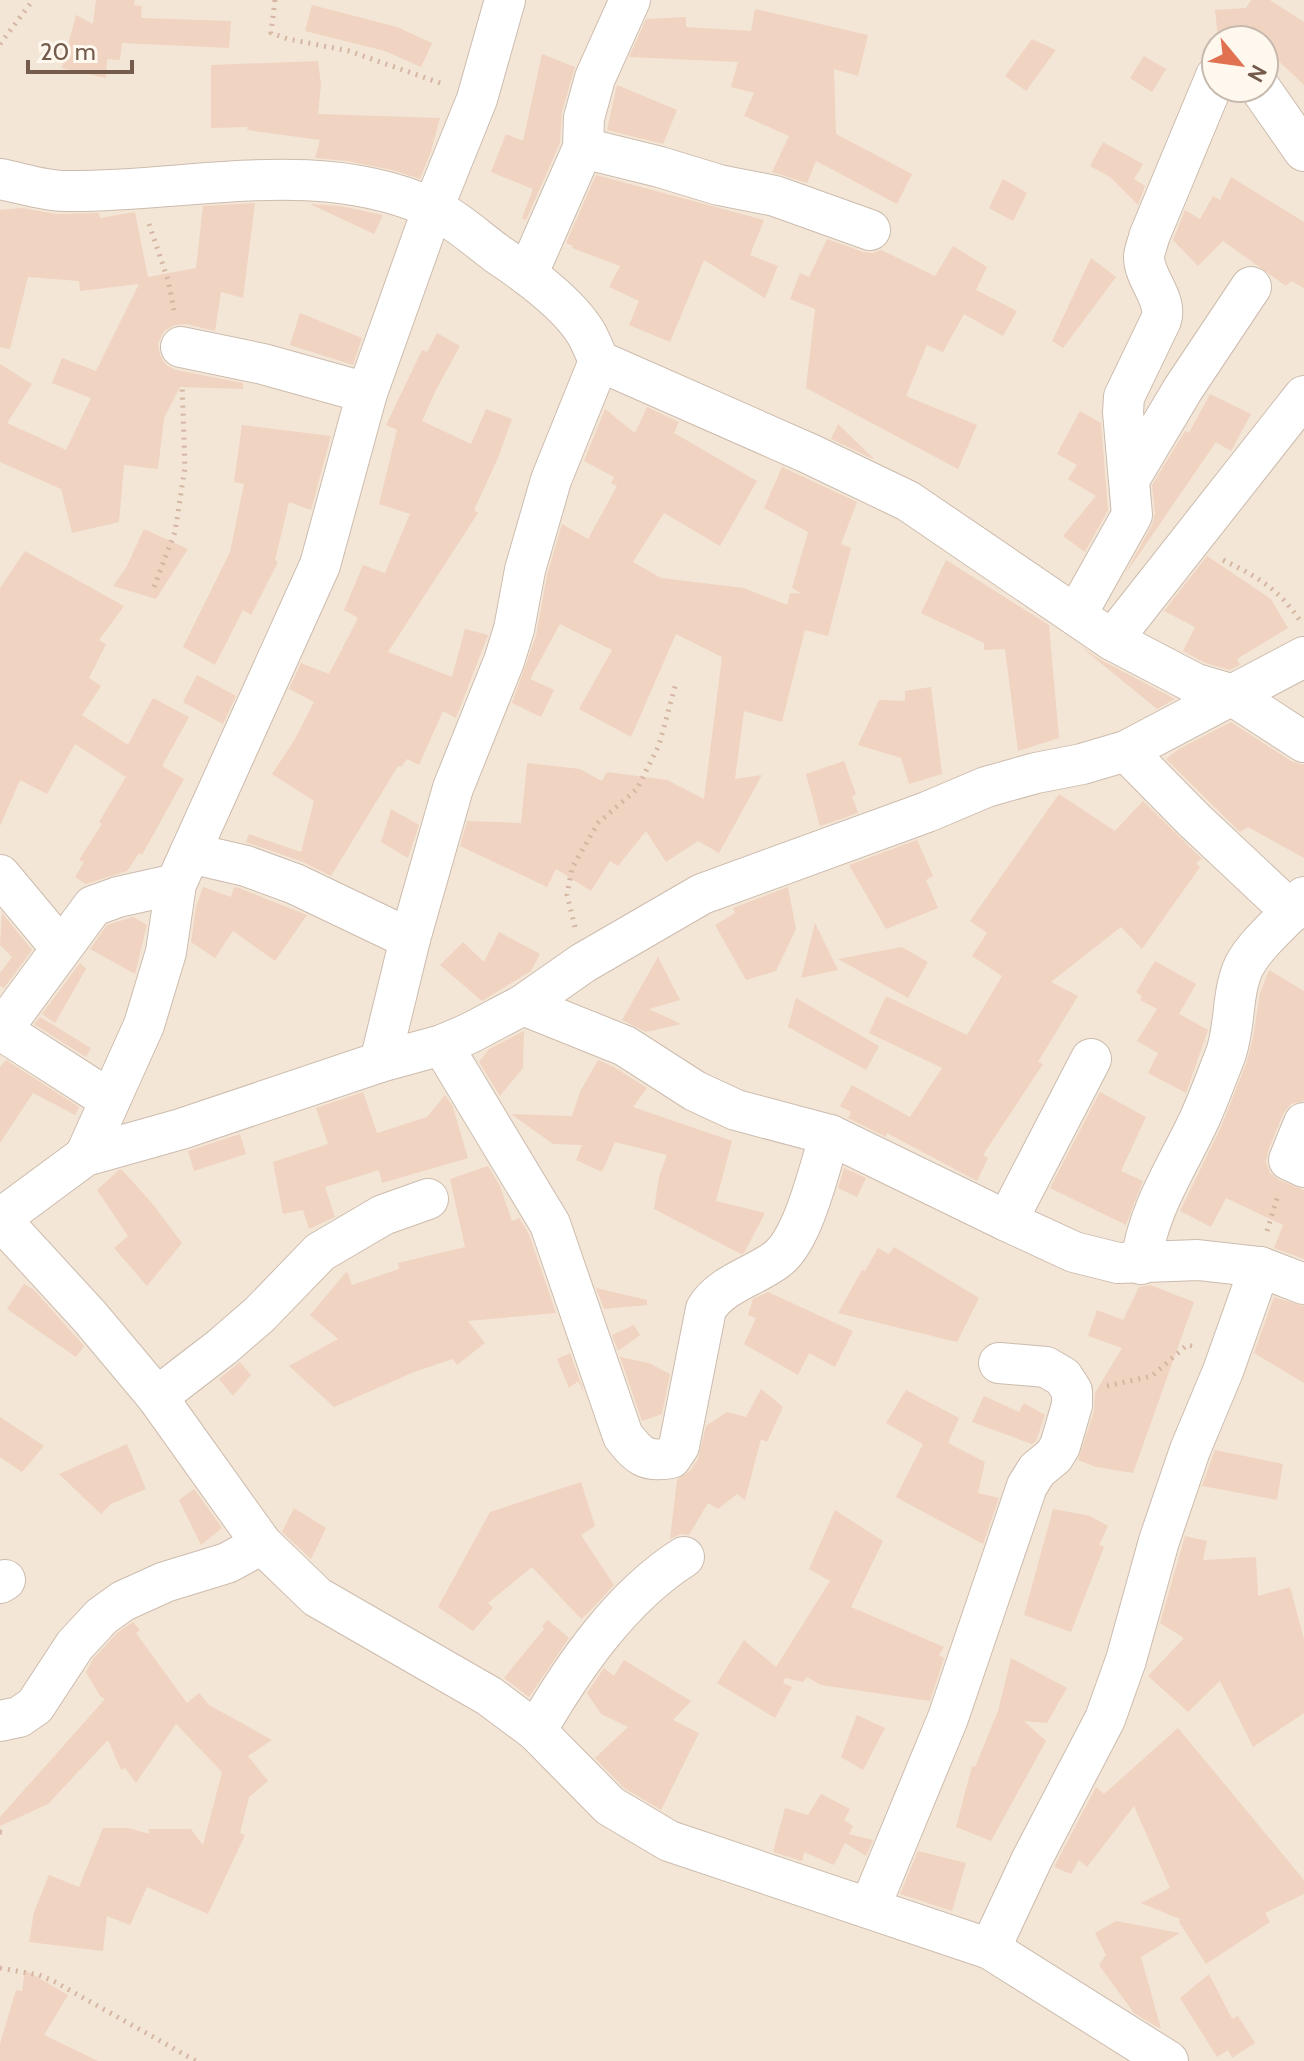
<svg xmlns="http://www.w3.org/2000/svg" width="1304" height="2061" viewBox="0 0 1304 2061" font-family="Cabin,sans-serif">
	<rect width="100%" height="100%" fill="#fcf4e7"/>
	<path fill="#f3e6d6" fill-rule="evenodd" d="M 0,0 L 1304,0 L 1304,2061 L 0,2061 ZM 1216,40 L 1264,40 L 1264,88 L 1216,88 Z"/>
	<g fill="#f0d3c0">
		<polygon points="96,0 135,0 134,5 142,6 141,18 231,21 229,48 122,43 120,60 107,59 106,78 62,68 76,15 93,24"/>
		<polygon points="1251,0 1270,0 1304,22 1304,85 1264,47 1264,40 1256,40 1250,35 1218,38 1215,10 1246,8"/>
		<polygon points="312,5 397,27 432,43 421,67 385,51 305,31"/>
		<polygon points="755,9 868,35 858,76 834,69 836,134 912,174 897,204 816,161 807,183 772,172 789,136 744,116 754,93 731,87 738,62 629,57 646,19 686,17 686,27 751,31"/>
		<polygon points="1032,39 1056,50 1026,91 1005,76"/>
		<polygon points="542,54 575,67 562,112 560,143 526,220 522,218 533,189 491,172 506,134 523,141"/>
		<polygon points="1144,56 1166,69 1152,92 1130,78"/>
		<polygon points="318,61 321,84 318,114 440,118 431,151 420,179 392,170 347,161 315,158 320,140 247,130 248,127 211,128 211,65"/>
		<polygon points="617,85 677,110 663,144 607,130"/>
		<polygon points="1103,142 1143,164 1134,179 1145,186 1138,205 1110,177 1090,166"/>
		<polygon points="596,175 764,220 750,255 778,266 765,298 704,260 670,342 629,325 639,301 609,287 620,266 572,248 573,246 566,243"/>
		<polygon points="1231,177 1304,222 1304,288 1291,281 1286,286 1223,241 1198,266 1173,240 1185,210 1200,219 1213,196 1220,200"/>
		<polygon points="1003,179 1027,193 1013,221 989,208"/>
		<polygon points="255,203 243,298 221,292 215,331 186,324 175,325 164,331 158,343 160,355 166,365 176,370 243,383 243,389 180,387 164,418 158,469 124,465 119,522 72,533 61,489 0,462 0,364 32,384 7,423 66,450 91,398 52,383 62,358 96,371 139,284 80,291 79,281 28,277 10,349 0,347 0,210 22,208 56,214 99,213 100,218 135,212 148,277 196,268 203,206"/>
		<polygon points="310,204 340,206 383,215 374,234"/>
		<polygon points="827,239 863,252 873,253 881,250 935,276 953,246 987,267 976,290 1017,311 1003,336 964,314 943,352 927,345 906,396 977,425 958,469 806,388 815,309 790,299 800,273 809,277"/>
		<polygon points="1091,258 1116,277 1063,348 1052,341"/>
		<polygon points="300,313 362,338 353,365 290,345"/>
		<polygon points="437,333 460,346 436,390 422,421 471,444 486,409 512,419 498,458 474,510 478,513 388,652 452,677 465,629 488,635 456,718 443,711 419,765 407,759 401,767 398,766 331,876 303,862 246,842 249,834 301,852 314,801 272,774 295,739 314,702 289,689 301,663 329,674 358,618 344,610 363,565 385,573 410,514 379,504 397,430 386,425 422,350 427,352"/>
		<polygon points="1210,394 1251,414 1231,451 1216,442 1124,576 1152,525 1155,513 1152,485 1185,431 1189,433"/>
		<polygon points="647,407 679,422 674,433 757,481 720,546 664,513 633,562 661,578 744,588 787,605 790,593 802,594 792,588 808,532 764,508 782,467 857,502 841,544 851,548 828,636 805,630 782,722 744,711 735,779 762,775 719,853 698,841 666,862 646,831 618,866 610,861 591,891 556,869 547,887 460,846 467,821 521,823 527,763 580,769 602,781 607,772 667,780 704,799 722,657 676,634 631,737 579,709 612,650 560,624 530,679 554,690 541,717 512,703 536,636 547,575 562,524 588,539 617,486 611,483 614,477 584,461 605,409 635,433"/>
		<polygon points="1080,411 1101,423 1108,510 1085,552 1063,536 1096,496 1068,479 1077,465 1057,454"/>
		<polygon points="838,424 873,458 873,459 831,439"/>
		<polygon points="242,425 331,436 311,510 289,502 275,560 278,562 251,615 243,610 215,665 183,647 230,552 244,484 234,482"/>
		<polygon points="144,529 188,549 156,599 113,586 126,568"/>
		<polygon points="25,551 124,606 99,640 106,644 89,678 101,686 82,715 128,745 153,698 189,717 162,766 184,779 142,855 139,853 127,871 86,884 75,877 84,862 79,860 102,824 99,822 126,777 75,744 47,794 20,780 0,826 0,588"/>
		<polygon points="1207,556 1271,599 1288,628 1237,659 1240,665 1230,670 1205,663 1183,651 1195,627 1164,611"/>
		<polygon points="946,560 1049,625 1059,738 1018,751 1005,649 984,650 984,643 921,613"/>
		<polygon points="1080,646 1101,660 1175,699 1157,709"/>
		<polygon points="197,675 236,696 223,724 183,702"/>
		<polygon points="931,687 942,774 909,784 901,758 858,745 879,700 905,701 905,691"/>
		<polygon points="1231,722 1291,761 1304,765 1304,858 1248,827 1240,832 1166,759 1179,749"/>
		<polygon points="844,761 856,794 852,796 858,813 820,826 806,774"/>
		<polygon points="1059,794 1115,831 1143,801 1202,859 1196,863 1200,867 1142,949 1121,927 1051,982 1078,996 1038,1062 1043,1064 983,1155 988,1158 977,1181 887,1133 886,1137 848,1118 851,1112 840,1106 852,1085 910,1117 942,1068 869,1033 886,996 967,1035 1002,976 972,956 987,933 970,921"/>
		<polygon points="391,809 419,825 408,858 381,842"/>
		<polygon points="917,840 933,876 926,880 938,908 886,929 849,865"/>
		<polygon points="203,887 231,897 234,887 239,888 307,915 275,961 233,931 215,958 191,942 196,907"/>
		<polygon points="788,887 796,929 776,971 746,980 715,925 735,913 733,908"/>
		<polygon points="2,913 32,950 4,988 0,986 0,973 12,957 0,945"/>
		<polygon points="133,917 147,925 135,974 90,949 107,925"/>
		<polygon points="815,923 838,970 801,978"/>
		<polygon points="499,932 540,954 531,971 482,1001 440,965 463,942 484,962"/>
		<polygon points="902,947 928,962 908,998 838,959"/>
		<polygon points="658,957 680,1000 649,1009 681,1024 646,1032 622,1020"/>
		<polygon points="1155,961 1196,984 1179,1014 1208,1030 1186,1093 1148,1073 1158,1053 1137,1041 1157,1009 1140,1000 1142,996 1136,992"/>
		<polygon points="80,963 86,969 55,1023 42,1014"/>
		<polygon points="1269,970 1304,991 1304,1101 1291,1104 1283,1114 1268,1151 1266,1162 1270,1173 1279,1180 1304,1190 1304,1259 1274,1248 1283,1225 1226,1198 1211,1227 1180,1211 1221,1127 1246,1064 1253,1038 1260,993"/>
		<polygon points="796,998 879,1046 866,1070 788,1027"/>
		<polygon points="40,1017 91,1048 86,1057 34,1024"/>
		<polygon points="524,1031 523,1068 500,1096 479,1062 489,1049"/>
		<polygon points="6,1060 79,1107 75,1115 33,1093 0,1143 0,1067"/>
		<polygon points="598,1060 614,1067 647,1088 633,1107 732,1141 716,1201 765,1213 744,1253 741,1254 654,1209 659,1177 667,1155 615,1142 602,1172 576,1160 582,1145 553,1144 511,1114 572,1116 580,1092"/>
		<polygon points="363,1092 377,1133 427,1117 445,1095 453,1107 468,1158 382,1183 379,1170 325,1187 335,1217 309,1229 303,1210 283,1214 273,1162 328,1144 316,1108"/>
		<polygon points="1100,1092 1146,1117 1121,1171 1143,1181 1126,1225 1050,1188"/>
		<polygon points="240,1134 246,1154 194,1171 188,1151"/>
		<polygon points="488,1166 500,1186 512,1221 519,1218 529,1234 556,1313 468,1321 485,1343 457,1365 453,1359 414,1372 334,1407 289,1366 338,1339 310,1315 347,1271 352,1285 399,1269 398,1263 465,1247 450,1179"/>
		<polygon points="844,1168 866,1178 857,1197 838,1188"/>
		<polygon points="119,1170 122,1170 151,1202 182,1243 147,1286 114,1248 128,1236 97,1190"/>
		<polygon points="894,1247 979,1298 957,1342 838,1313 862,1270 865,1271 878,1248 889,1254"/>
		<polygon points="24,1284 34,1290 84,1346 76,1357 7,1309"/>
		<polygon points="1150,1285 1194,1302 1133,1473 1096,1467 1078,1460 1094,1411 1095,1393 1122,1348 1088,1336 1097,1310 1123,1320 1139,1287"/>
		<polygon points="596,1288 647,1300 647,1305 604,1309"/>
		<polygon points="768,1292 853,1331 835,1367 809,1353 798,1375 744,1344 756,1318 748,1315 753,1299"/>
		<polygon points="1274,1297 1304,1306 1304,1383 1254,1353"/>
		<polygon points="634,1325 640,1335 618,1351 612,1335"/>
		<polygon points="570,1353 584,1392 578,1381 569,1388 557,1359"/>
		<polygon points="620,1357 649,1363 670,1374 662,1414 642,1421"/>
		<polygon points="240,1362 251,1375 233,1396 219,1379"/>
		<polygon points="761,1389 783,1407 767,1442 761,1439 745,1500 737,1494 718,1509 708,1503 689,1535 681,1534 670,1539 677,1480 690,1471 698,1459 706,1426 727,1412 746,1417"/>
		<polygon points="906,1390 959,1418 948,1443 985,1462 978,1493 999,1498 983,1544 896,1497 923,1444 886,1423"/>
		<polygon points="984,1396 1019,1412 1024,1403 1045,1415 1036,1441 1032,1444 972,1422"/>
		<polygon points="0,1417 44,1446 22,1472 0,1457"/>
		<polygon points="127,1444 146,1489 111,1504 101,1514 59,1474"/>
		<polygon points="1215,1450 1283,1464 1277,1500 1202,1486"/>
		<polygon points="581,1482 595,1526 581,1535 614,1585 588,1613 581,1619 532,1567 488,1603 493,1608 473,1631 438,1607 490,1512"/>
		<polygon points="194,1489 222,1528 201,1545 179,1500"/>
		<polygon points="294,1508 326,1528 311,1559 282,1532"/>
		<polygon points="1053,1509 1090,1516 1108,1526 1099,1545 1104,1547 1071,1632 1024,1615"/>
		<polygon points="835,1510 883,1541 851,1607 944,1647 939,1655 944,1658 930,1701 821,1685 807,1677 803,1682 785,1678 783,1683 792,1687 775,1718 717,1683 744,1640 776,1667 830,1581 809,1569"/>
		<polygon points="1185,1536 1207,1541 1203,1560 1256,1557 1258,1596 1290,1587 1304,1639 1304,1713 1253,1747 1220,1681 1188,1712 1148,1676 1184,1638 1160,1623"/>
		<polygon points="548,1620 569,1638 529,1697 504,1678 544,1629 542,1626"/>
		<polygon points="133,1622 140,1630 136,1633 187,1703 199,1693 209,1705 272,1740 248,1756 268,1781 249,1797 240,1833 245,1835 208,1914 147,1887 130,1925 107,1916 103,1951 29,1942 34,1912 49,1875 79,1887 103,1828 128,1828 150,1834 148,1829 191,1829 203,1845 222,1772 176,1724 136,1783 125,1768 121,1770 108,1740 48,1804 0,1826 0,1817 105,1699 100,1696 86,1672 93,1659 117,1633"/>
		<polygon points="1011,1658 1067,1688 1047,1723 1024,1721 1046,1741 991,1841 956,1827 972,1766 975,1767 998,1711"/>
		<polygon points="624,1660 691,1701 673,1720 699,1733 661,1810 624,1788 595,1758 628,1727 601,1714 587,1693 604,1668 614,1676"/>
		<polygon points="857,1715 885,1728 863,1770 841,1757"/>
		<polygon points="1178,1728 1304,1880 1304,1894 1265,1913 1270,1922 1206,1964 1179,1922 1180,1919 1141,1903 1170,1888 1134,1806 1087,1867 1079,1860 1071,1874 1054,1867 1096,1787 1104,1794"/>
		<polygon points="821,1794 850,1809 844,1820 853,1826 849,1834 873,1840 866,1856 845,1843 834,1865 804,1852 802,1861 773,1852 785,1808 808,1815"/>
		<polygon points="918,1851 966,1863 952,1911 900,1894"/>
		<polygon points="1116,1921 1180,1933 1141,1957 1161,2029 1134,2013 1099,1965 1106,1955 1095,1933"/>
		<polygon points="25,1970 68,1995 44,2035 98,2061 0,2061 0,2044 16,1990 22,1991"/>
		<polygon points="1209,1974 1232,2019 1238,2016 1255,2043 1232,2058 1228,2050 1217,2057 1180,1998"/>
	</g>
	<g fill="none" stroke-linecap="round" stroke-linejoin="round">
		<defs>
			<g id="minor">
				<polyline points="1260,88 1304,151"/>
				<polyline points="583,148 660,167 719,185 775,196 870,230"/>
				<path d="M 0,179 C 21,183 44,191 65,191 C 187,193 316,155 432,208 C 454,218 476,238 496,253 C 526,273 567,302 586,333 C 591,342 595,352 599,361 L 810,454 L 908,501 L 1112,640 L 1196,684 L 1230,694 L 1304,742"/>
				<polyline points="527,275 583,148 584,118 595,78 630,0"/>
				<polyline points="181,347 263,364 367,393"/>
				<polyline points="1130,478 1183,389 1251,287"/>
				<path d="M 1076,615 L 1132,515 L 1123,412 L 1124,397 L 1161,320 C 1168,299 1144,279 1144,257 C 1144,251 1148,243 1149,237 L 1216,76"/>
				<polyline points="1112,640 1304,396"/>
				<polyline points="1126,751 1194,820 1292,912"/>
				<polyline points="190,853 246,866 295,884 410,939"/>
				<polyline points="0,875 61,948"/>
				<polyline points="523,1005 625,1046 695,1091 736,1110 830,1135 1007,1221"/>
				<polyline points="1,1030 110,1100"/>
				<polyline points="0,1032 93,906 118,897 176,884"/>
				<path d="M 442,1045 L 550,1224 L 623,1436 C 638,1455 645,1463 671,1458 L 679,1446 L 706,1309 C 721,1284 753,1277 776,1260 C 804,1240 819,1168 830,1135"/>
				<polyline points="1091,1059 1007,1221 1074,1252 1118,1263 1198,1260 1260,1267 1304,1284"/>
				<polyline points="380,1062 410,939 453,788 504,661 514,629 525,570 551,480 599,361"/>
				<polyline points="1304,1123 1289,1160 1304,1167"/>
				<polyline points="85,1156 144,1025 166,952 176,884 320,565 367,393 433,208 477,99 505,0"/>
				<polyline points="0,1219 90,1317 157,1397 262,1544 317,1597 489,1696 536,1731 610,1806 669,1841 990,1949 1168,2061"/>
				<polyline points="0,1219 85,1156 181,1129 380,1062 442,1045 470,1033 523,1005 583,963 702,894 927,812 986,787 1036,773 1082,764 1126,751 1304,657"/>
				<path d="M 1141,1264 C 1147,1210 1178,1166 1200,1118 C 1209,1098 1217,1076 1225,1056 C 1236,1027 1231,994 1244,966 C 1258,940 1286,920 1304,897"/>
				<polyline points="157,1397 222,1347 259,1315 320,1252 383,1215 428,1199"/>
				<polyline points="0,1583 5,1580"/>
				<polyline points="0,1721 19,1717 35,1706 75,1645 102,1616 123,1601 165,1582 227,1563 262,1544"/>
				<path d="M 536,1731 C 573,1667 621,1597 684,1557"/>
				<polyline points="870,1907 948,1718 1027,1486 1037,1470 1054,1456 1060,1446 1072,1405 1072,1391 1063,1377 1046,1367 999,1363"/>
				<polyline points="990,1949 1032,1859 1105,1719 1126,1660 1159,1541 1190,1450 1223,1371 1260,1267"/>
			</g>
		</defs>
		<use href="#minor" stroke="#cdbcae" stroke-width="42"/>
		<g stroke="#d5b6a3" stroke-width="5" stroke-dasharray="2 6" stroke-linecap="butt">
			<polyline points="275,0 271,33 288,39 349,51 443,84"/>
			<polyline points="0,44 33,0"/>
			<polyline points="149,224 168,280 174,310"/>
			<path d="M 1223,560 C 1258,577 1279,589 1301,622"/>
			<polyline points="154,587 175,532 185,467 182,384"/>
			<polyline points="575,927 567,895 572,868 598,823 637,789 659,745 676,683"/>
			<polyline points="1267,1231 1278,1195"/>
			<polyline points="1107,1386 1152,1376 1187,1345 1196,1347"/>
			<polyline points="0,1832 8,1833"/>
			<polyline points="0,1968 39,1975 55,1982 196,2061"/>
		</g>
		<use href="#minor" stroke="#fff" stroke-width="40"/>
	</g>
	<g transform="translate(1240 64) rotate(119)"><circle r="38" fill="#fef8ee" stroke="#c7b9ad" stroke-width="2"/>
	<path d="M0-6L14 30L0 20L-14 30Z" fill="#e07252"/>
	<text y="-12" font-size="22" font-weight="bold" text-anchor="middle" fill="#745b4c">N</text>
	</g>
	<path d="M28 60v12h104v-12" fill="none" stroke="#745b4c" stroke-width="4"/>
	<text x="40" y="60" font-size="24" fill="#745b4c" stroke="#fef8ee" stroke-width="6" paint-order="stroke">20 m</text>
</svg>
